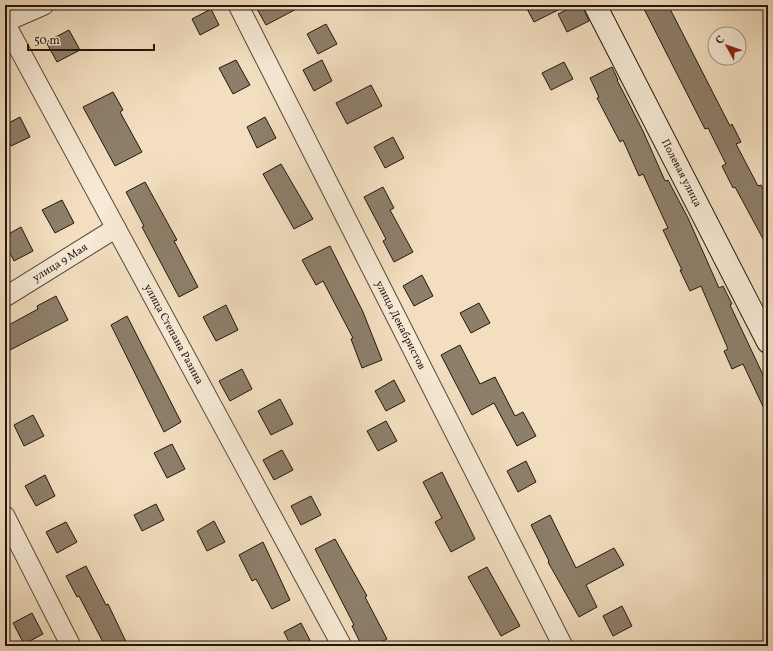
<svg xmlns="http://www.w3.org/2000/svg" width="773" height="651" viewBox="0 0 773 651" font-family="Vollkorn,serif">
	<rect width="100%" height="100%" fill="#f3dfc0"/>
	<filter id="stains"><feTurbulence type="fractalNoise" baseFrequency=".005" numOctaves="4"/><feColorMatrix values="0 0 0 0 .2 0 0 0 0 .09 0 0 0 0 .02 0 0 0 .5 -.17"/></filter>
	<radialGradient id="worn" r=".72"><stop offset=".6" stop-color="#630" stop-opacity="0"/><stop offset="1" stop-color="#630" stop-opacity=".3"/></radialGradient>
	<g fill="#8e7f6b" stroke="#20170e">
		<polygon points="265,5 304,5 266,25 257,9"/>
		<polygon points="525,5 568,5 534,22"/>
		<polygon points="577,5 582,5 589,21 567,32 558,14"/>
		<polygon points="642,5 668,5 730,126 732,124 741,142 736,144 758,186 761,185 768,199 768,248 735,187 733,188 722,166 726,164 708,128 705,129"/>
		<polygon points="211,9 219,25 200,35 192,19"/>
		<polygon points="326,24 337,44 318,54 307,34"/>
		<polygon points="69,30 80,50 57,62 46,42"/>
		<polygon points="236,60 250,85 233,94 219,68"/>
		<polygon points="322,60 332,81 314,91 303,70"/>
		<polygon points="564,62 573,79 551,90 542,73"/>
		<polygon points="612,67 618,80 617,80 643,131 665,181 668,180 688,218 719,288 723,286 732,304 730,305 764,377 768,375 768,417 743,364 732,369 724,351 728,349 701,286 690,291 680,270 682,270 663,230 668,228 643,174 639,176 623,140 620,142 597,98 599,97 590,78"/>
		<polygon points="371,85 382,106 347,124 336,103"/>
		<polygon points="113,92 123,110 120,112 142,152 115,166 83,107"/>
		<polygon points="20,117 30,137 11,146 5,134 5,125"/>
		<polygon points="265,117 276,138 257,148 247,127"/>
		<polygon points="393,137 404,158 385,168 374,147"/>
		<polygon points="281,164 313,219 294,229 263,174"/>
		<polygon points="145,182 177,240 174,241 198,287 179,297 142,227 144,226 126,192"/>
		<polygon points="383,187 394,208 390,210 413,252 394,262 383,241 386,239 364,197"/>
		<polygon points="62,200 74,223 55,233 42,210"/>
		<polygon points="21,227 33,251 14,261 5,243 5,236"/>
		<polygon points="330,246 363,312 382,360 362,368 351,339 353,338 323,281 316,285 302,260"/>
		<polygon points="422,275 433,296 414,306 403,286"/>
		<polygon points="56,296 68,320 10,350 5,340 5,327 38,309 37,306"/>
		<polygon points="479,303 490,323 471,333 460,313"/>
		<polygon points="226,305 238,330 216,341 203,317"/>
		<polygon points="127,316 181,422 164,432 111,325"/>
		<polygon points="460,345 480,384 495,377 515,416 523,412 536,436 517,446 494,403 472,415 441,355"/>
		<polygon points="242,369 252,389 230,401 219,381"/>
		<polygon points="394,380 405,401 386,411 375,391"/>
		<polygon points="280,399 293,424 271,435 258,411"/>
		<polygon points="33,415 44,436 24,446 14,425"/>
		<polygon points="386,421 397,441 378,451 367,431"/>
		<polygon points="172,444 185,469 167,478 154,453"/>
		<polygon points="282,450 293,470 274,480 263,460"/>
		<polygon points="526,461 536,482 518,492 507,471"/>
		<polygon points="442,472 475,539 451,552 435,522 442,518 423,482"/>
		<polygon points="45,475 55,496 36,506 25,486"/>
		<polygon points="311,496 321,515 301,525 291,506"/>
		<polygon points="156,504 164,520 142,531 134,515"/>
		<polygon points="550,515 576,568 614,548 624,565 586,585 597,607 579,617 548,562 549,561 531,525"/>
		<polygon points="214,521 225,542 207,551 197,531"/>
		<polygon points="66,522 77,542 57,553 46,532"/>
		<polygon points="335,539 367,596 365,597 387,639 373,646 362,646 352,626 354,625 315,549"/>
		<polygon points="263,542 290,600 272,609 256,579 252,581 239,555"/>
		<polygon points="86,566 106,605 108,604 128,646 105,646 79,596 77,597 66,576"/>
		<polygon points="487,567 520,626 501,636 468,577"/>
		<polygon points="622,606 632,626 613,636 603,616"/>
		<polygon points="32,613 43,634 24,644 13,623"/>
		<polygon points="301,623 313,646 291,646 284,632"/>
	</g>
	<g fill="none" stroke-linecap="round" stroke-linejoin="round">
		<defs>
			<g id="street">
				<path id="s1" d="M 238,5 L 563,646"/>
				<polyline points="5,22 44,5"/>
				<path id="s2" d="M 5,23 L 342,646"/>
				<path id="s3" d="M 5,297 L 116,228"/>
				<polyline points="5,516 71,646"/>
			</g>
			<g id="secondary">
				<path id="s4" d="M 595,5 L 768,342"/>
			</g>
		</defs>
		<use href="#street" stroke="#55493a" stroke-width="21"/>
		<use href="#secondary" stroke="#20170e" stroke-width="24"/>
		<use href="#street" stroke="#f7ead6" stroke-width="19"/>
		<use href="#secondary" stroke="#f7ead6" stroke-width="22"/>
	</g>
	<g text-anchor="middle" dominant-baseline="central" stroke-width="3" stroke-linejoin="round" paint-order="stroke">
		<g font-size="11" fill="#20170e" stroke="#f7ead6">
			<text stroke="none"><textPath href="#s4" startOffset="189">Полевая улица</textPath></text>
			<text stroke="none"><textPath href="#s3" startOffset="65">улица 9 Мая</textPath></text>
			<text stroke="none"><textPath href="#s1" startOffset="359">улица Декабристов</textPath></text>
			<text stroke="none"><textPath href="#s2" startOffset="354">улица Степана Разина</textPath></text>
		</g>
	</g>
	<rect width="773" height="651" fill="none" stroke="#f3dfc0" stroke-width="20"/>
	<rect x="6" y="6" width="761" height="639" fill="none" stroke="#20170e" stroke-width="2"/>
	<rect x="10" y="10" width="753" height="631" fill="none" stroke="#20170e"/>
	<g transform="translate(727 46) rotate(310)"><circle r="19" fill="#f7ead6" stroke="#a19686"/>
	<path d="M0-3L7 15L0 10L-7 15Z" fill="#8f2418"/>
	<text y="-6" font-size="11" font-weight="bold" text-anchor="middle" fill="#20170e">С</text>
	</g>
	<path d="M28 44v6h126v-6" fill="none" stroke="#20170e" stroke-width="2"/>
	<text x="34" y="44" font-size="12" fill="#20170e" stroke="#f7ead6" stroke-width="3" paint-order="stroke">50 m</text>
	<rect width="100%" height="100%" filter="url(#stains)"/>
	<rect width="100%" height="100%" fill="url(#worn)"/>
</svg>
